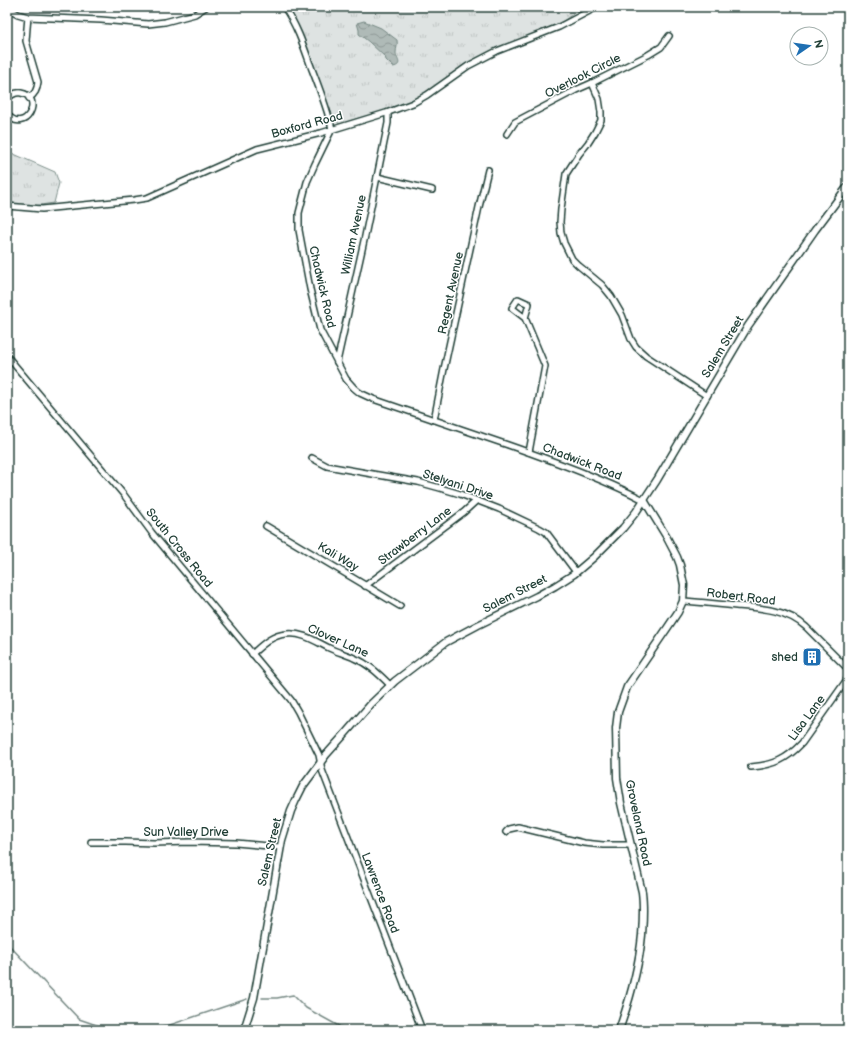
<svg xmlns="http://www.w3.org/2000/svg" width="855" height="1037" viewBox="0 0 855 1037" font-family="'Balsamiq Sans',sans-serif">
	<defs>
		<pattern id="grass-tufts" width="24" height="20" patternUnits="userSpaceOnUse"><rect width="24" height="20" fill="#dee3e2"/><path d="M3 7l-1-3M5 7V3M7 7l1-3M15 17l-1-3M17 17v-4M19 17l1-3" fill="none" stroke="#bec4c2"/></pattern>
		<pattern id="water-waves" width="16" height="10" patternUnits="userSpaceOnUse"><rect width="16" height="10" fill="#afbab7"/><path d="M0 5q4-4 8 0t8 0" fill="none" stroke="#8e9896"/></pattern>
	</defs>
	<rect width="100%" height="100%" fill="#fff"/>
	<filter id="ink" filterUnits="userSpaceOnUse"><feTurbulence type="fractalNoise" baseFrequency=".025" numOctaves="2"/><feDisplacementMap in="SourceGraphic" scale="8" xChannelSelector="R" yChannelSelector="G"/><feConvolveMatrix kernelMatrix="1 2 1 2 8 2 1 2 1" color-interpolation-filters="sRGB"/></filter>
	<g filter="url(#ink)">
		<g fill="url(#grass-tufts)" stroke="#7e908b">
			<polygon points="287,7 583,7 563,21 531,36 499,48 473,60 423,95 403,104 385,112 359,118 340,124 335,121"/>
			<polygon points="7,151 55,172 59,183 54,203 27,207 7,204"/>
		</g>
		<path fill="url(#water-waves)" stroke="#758883" d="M 364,21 L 381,28 L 397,40 C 398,46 396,48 396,53 C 396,59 404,65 393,67 L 386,60 L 385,57 L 369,42 L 359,34 L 359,30 L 357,23 Z"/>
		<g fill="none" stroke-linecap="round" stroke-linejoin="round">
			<g stroke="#758883" stroke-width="1.5">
				<polyline points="7,943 79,1019 111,1030"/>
				<polyline points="262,998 277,998 293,995 306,1008 346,1030"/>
				<polyline points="155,1030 247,999"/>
			</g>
			<defs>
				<g id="minor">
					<path d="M 284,7 C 296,24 303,44 310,64 C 318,85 327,107 332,129 L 315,164 L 307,182 L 299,213 L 299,230 L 310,289 L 320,330 L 346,379 L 354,388 L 360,393 L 373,399 C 418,414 463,430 508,445 C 554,461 601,478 644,500"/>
					<polyline points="7,8 18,14 28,17 101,20 148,24 165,22 195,14 206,7"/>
					<path d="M 28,17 L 27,28 L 26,41 L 38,82 C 37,90 35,94 29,98"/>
					<polyline points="592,83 599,99 601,112 601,120 595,132 588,143 579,154 566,174 561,209 560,222 561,233 564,243 572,259 578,265 602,285 611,296 622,315 631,339 636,347 646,356 707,396"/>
					<path d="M 7,99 C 11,95 15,92 21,93 C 45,97 25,136 7,114"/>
					<polyline points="507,134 515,122 576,90 592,83 648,55 661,47 669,36"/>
					<polyline points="377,177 432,190"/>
					<polyline points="7,206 42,209 134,200 147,198 257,149 321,133 386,113 413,103 427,95 468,66 497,51 559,27 597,7"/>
					<polyline points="525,318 512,308 518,299 529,304 525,318 545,366 529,452"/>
					<polyline points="7,356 124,495 152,533 291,700 298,712 319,755 322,770 422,1030"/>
					<polyline points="337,362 365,236 388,123 388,113"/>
					<polyline points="434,420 444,369 479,207 488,170"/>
					<polyline points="312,458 327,466 418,482 440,488 460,494 499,509 539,528 546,532 576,572"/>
					<polyline points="266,526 400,606"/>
					<polyline points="365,586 464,512 476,501"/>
					<path d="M 683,601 C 700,602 718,604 736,606 C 761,608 786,609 806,627 L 848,669"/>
					<path d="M 252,654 C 262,645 272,635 286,634 C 302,632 315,641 329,648 C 337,652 346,654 354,658 C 369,664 379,674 390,685"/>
					<path d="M 751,767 C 774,765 786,760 802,743 L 848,678"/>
					<polyline points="506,832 509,829 518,827 584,843 603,845 631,845"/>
					<polyline points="91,842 126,842 154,843 190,842 236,843 280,847"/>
				</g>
				<g id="major">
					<polyline points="244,1030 254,998 282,840 291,811 296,800 303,786 315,770 326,755 344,735 371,704 395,681 446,642 478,625 537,596 555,586 574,574 594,557 623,528 636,512 657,480 748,326 815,230 848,186"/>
					<path d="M 619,1030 C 630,999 639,968 642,935 C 643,919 644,907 642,892 L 621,803 L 617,778 L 616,728 L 618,712 L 627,687 L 668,627 L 678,612 L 683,601 L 684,585 L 680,565 L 677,557 L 666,536 L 644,500"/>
				</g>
			</defs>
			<use href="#minor" stroke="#1f3d34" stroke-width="8"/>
			<use href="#major" stroke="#1f3d34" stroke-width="9"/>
			<use href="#minor" stroke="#fff" stroke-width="5"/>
			<use href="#major" stroke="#fff" stroke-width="6"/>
		</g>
	</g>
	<defs>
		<symbol id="building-square" viewBox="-11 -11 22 22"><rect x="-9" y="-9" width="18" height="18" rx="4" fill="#1f6fb2" stroke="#fff"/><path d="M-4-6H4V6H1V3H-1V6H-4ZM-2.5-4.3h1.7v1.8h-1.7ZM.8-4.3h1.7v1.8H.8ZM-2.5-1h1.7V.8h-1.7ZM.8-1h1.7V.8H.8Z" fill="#fff"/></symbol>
	</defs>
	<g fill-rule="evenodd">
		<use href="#building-square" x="801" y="646" width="22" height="22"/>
	</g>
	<g text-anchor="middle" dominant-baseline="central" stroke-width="3" stroke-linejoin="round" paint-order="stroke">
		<g font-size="12" fill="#1f3d34" stroke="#fff">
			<text transform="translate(583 76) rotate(-27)">Overlook Circle</text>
			<text transform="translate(307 125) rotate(-15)">Boxford Road</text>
			<text transform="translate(354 235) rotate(-78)">William Avenue</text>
			<text transform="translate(322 287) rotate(77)">Chadwick Road</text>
			<text transform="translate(451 293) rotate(-78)">Regent Avenue</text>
			<text transform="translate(723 347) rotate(-59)">Salem Street</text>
			<text transform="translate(582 462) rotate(21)">Chadwick Road</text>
			<text transform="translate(458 485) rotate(18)">Stelyani Drive</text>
			<text transform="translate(415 536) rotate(-37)">Strawberry Lane</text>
			<text transform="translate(179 548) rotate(51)">South Cross Road</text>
			<text transform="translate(338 557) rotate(31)">Kali Way</text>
			<text transform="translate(515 594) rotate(-27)">Salem Street</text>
			<text transform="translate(741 597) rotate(7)">Robert Road</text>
			<text transform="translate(338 641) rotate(24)">Clover Lane</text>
			<text transform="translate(807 718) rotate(-54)">Lisa Lane</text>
			<text transform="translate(638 823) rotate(78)">Groveland Road</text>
			<text x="186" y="832">Sun Valley Drive</text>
			<text transform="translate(270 852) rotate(-77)">Salem Street</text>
			<text transform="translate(380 893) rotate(69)">Lawrence Road</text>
		</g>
		<g font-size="12" fill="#1f3d34" stroke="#fff" text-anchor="end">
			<text x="798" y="657">shed</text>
		</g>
	</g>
	<rect width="855" height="1037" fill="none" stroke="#fff" stroke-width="24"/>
	<rect x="12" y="12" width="831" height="1013" fill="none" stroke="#1f3d34" stroke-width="1.5" filter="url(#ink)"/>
	<g transform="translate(809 46) rotate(77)"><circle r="19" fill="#ffffff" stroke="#a5b1ae"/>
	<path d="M0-3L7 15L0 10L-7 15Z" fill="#1f6fb2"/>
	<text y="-6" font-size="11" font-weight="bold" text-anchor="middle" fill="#1f3d34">N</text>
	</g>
</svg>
